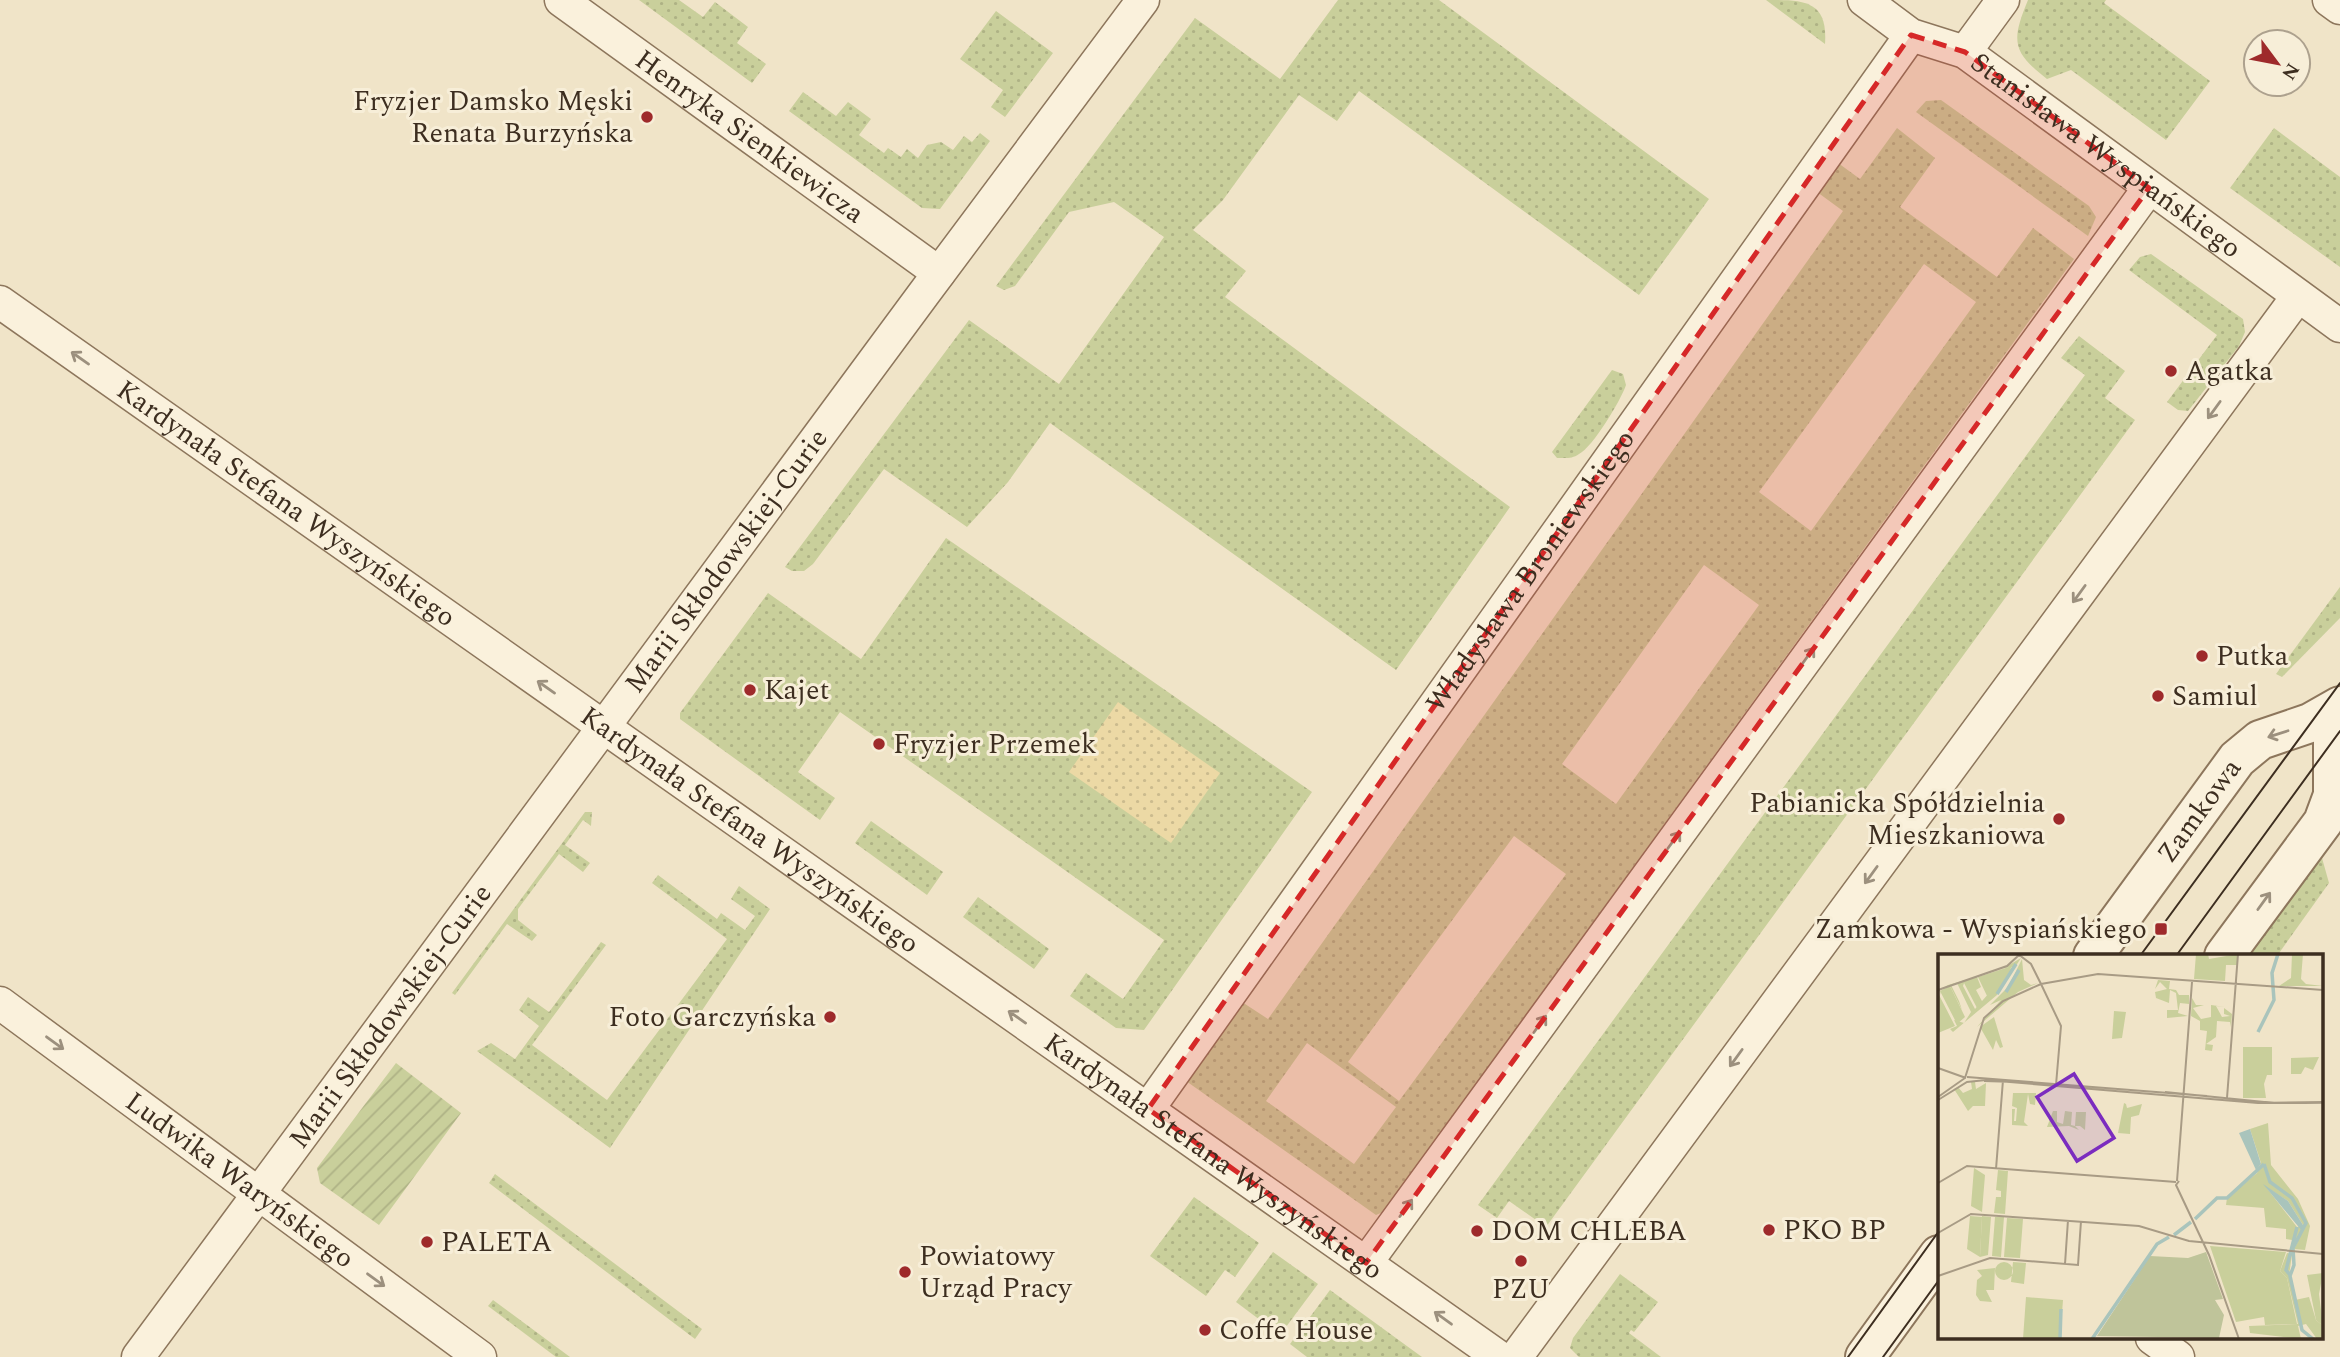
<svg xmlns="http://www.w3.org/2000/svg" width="2340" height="1357" viewBox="0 0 2340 1357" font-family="Spectral,serif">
	<defs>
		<pattern id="grass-dots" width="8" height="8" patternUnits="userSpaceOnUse" patternTransform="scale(1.75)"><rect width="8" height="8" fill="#c9cf9b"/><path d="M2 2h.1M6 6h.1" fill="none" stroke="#aeb285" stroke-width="1.8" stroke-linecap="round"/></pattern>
		<pattern id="sand-dots" width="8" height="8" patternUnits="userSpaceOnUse" patternTransform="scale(1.75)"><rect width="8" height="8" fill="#ecd9a5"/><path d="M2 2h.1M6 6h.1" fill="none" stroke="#cbbb8e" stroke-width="1.8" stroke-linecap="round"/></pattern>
		<pattern id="garden-furrows" width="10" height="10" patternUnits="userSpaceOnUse" patternTransform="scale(1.75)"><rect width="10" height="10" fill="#c9cf9b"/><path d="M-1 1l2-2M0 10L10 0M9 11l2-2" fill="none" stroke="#aeb285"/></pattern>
	</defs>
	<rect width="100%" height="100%" fill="#f0e4c8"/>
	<g fill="url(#grass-dots)" fill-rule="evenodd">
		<polygon points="639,0 679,0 703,17 715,2 748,27 737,43 766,64 752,83"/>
		<polygon points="1338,0 1439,0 1709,199 1639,295 1359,91 1337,121 1299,95 1223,200 1193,230 1246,271 1225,297 1510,507 1396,670 1050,423 1008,482 967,527 884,469 813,564 804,571 792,571 785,567 969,320 1059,384 1164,237 1114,202 1069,212 1015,286 1004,290 996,286 1195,18 1280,79"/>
		<path d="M 1766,0 C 1804,0 1828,0 1825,44 Z"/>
		<path d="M 2028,0 L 2106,0 L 2104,3 L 2210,81 L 2166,140 L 2071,70 L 2047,79 C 2012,52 2011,41 2028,0 Z"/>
		<polygon points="996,11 1053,53 1005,117 991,107 1003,90 960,59"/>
		<polygon points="803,92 836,116 848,102 871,119 859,135 884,153 888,148 901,157 907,149 918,158 927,145 941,142 953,150 964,136 972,142 980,133 990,141 940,209 922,208 789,111"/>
		<polygon points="1941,100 2089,206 2096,217 2088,236 1916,112 1926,101"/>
		<path d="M 1897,128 L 1935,158 L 1900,207 L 1997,277 L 2033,228 L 2074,259 L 1383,1212 L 1376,1215 L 1186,1081 L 1242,1002 L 1268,1019 L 1843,211 L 1813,189 L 1834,160 L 1860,179 ZM 1924,264 L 1976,302 L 1811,531 L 1759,492 ZM 1704,565 L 1759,605 L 1616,804 L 1562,764 ZM 1514,836 L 1566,874 L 1399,1101 L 1348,1062 ZM 1307,1043 L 1396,1107 L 1354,1164 L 1266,1101 Z"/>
		<polygon points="2274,128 2340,177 2340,267 2230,188"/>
		<polygon points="2151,254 2243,319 2245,332 2239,346 2188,411 2178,410 2167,402 2217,335 2129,270 2140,257"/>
		<polygon points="2079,336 2125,371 2105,398 2135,420 1546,1227 1509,1201 1497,1218 1478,1205 2085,375 2061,358"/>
		<path d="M 1612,370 L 1623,374 L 1626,385 C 1621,400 1593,447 1579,454 C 1572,459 1566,458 1557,458 L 1552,452 Z"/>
		<polygon points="946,538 1312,792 1144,1030 1116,1028 1070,996 1086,973 1123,999 1164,940 840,712 798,772 835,798 820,820 680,719 680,713 768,593 861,659"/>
		<polygon points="2340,587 2340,618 2282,677 2276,674"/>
		<polygon points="585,812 592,812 591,826 583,820 565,845 590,863 583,872 559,854 518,909 518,920 537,935 532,941 507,924 455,995 452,993"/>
		<polygon points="871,821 943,872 927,895 855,843"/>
		<polygon points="2320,851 2329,883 2277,956 2244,956"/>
		<polygon points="658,875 717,919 721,913 745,930 755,916 731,899 739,886 770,909 610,1148 477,1051 491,1043 515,1059 539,1026 519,1010 528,997 549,1012 601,942 606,945 532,1045 607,1100 727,939 652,883"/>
		<polygon points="978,897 1049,949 1034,969 963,917"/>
		<polygon points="495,1174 702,1329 695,1339 489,1183"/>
		<polygon points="1194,1197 1259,1243 1235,1277 1225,1270 1206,1296 1150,1256"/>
		<polygon points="1273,1252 1318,1284 1280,1335 1236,1302"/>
		<polygon points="1620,1274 1658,1302 1634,1332 1631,1330 1629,1333 1661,1357 1579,1357 1570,1348 1573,1338"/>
		<polygon points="1330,1290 1422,1357 1307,1357 1290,1344"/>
		<polygon points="493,1300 570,1357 556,1357 488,1306"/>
	</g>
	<polygon fill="url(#sand-dots)" points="1118,702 1220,773 1171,843 1069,772"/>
	<polygon fill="url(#garden-furrows)" points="396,1063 461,1113 379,1225 320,1183 317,1168"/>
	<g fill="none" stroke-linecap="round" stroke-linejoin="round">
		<defs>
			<g id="minor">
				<path id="s1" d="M 561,0 L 939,273"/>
				<path id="s2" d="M 1864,0 L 1911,35 L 1965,52 L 2340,326"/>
				<polyline points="2329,0 2340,8"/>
				<polyline points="1965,52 2003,0"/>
				<path id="s3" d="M 0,302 L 1499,1357"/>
				<path id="s4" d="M 0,1003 L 480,1357"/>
				<path id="s5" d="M 1148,1109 L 1911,35"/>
				<polyline points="1366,1263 2149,188"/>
				<polyline points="2152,1338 2178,1357"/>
				<path id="s6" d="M 138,1357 C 474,905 805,450 1143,0"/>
				<polyline points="1516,1357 2298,296"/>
			</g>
			<g id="tertiary">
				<path id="s7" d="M 2093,956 L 2237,759 L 2260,740 L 2310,723 L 2340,706"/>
				<polyline points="2224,956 2323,822 2333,795 2333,740 2340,710"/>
				<polyline points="1865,1357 1939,1255"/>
			</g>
		</defs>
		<use href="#minor" stroke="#8d765c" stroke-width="35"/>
		<use href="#tertiary" stroke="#8d765c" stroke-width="42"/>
		<use href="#minor" stroke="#faf1dc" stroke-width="32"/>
		<use href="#tertiary" stroke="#faf1dc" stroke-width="38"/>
		<g stroke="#3d2e20" stroke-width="2">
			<polyline points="2140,956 2340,683"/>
			<polyline points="2176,956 2340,731"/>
			<polyline points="1848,1357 1939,1231"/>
			<polyline points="1883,1357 1939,1280"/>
		</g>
	</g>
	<defs><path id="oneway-shaft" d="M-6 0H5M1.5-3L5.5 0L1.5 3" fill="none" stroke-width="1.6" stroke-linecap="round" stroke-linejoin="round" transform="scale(1.75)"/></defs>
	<g stroke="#9c907e">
		<use href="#oneway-shaft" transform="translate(80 358) rotate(-145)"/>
		<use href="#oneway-shaft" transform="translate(2214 410) rotate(126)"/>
		<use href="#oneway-shaft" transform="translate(2079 594) rotate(126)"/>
		<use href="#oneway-shaft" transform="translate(1808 656) rotate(-54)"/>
		<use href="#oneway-shaft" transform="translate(546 687) rotate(-145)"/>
		<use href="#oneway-shaft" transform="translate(2278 734) rotate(162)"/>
		<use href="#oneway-shaft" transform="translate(1674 840) rotate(-54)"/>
		<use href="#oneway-shaft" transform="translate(1871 875) rotate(126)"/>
		<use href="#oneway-shaft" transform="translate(2264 901) rotate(-54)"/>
		<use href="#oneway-shaft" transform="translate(1017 1017) rotate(-145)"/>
		<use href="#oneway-shaft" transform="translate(1540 1024) rotate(-54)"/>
		<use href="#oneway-shaft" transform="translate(55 1043) rotate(36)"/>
		<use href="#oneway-shaft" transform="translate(1736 1058) rotate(126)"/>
		<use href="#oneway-shaft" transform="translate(1406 1208) rotate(-54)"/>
		<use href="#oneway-shaft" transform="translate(376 1280) rotate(36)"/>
		<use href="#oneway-shaft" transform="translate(1443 1318) rotate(-144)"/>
	</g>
	<path fill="#d62828" fill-opacity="0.2" stroke="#d62828" stroke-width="5" stroke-dasharray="14 9" stroke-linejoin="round" d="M 1911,35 L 1965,52 L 2149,188 L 1366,1263 L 1148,1109 Z"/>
	<g fill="#9e2a2b" stroke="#f7eed8" stroke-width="2.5">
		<circle cx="647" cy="117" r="7"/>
		<circle cx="2171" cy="371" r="7"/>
		<circle cx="2202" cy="656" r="7"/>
		<circle cx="750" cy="690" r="7"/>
		<circle cx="2158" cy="696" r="7"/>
		<circle cx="879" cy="744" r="7"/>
		<circle cx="2059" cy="819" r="7"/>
		<rect x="2154" y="922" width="14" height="14" rx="3.5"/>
		<circle cx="830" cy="1017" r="7"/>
		<circle cx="1769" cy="1230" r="7"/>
		<circle cx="1477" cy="1231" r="7"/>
		<circle cx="427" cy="1242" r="7"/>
		<circle cx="1521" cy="1261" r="7"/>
		<circle cx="905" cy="1272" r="7"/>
		<circle cx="1205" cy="1330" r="7"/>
	</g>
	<g text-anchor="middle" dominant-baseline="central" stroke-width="6" stroke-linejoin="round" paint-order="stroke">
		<g font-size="28" fill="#3d2e20" stroke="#f7eed8" text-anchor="start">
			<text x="633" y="101" text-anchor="end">Fryzjer Damsko Męski<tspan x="633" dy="32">Renata Burzyńska</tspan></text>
			<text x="2185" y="371">Agatka</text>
			<text x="2216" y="656">Putka</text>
			<text x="764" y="690">Kajet</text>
			<text x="2172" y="696">Samiul</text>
			<text x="893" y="744">Fryzjer Przemek</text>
			<text x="2045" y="803" text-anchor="end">Pabianicka Spółdzielnia<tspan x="2045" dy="32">Mieszkaniowa</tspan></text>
			<text x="2147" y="929" text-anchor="end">Zamkowa - Wyspiańskiego</text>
			<text x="816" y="1017" text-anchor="end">Foto Garczyńska</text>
			<text x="1783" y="1230">PKO BP</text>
			<text x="1491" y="1231">DOM CHLEBA</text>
			<text x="441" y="1242">PALETA</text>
			<text x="919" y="1256">Powiatowy<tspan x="919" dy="32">Urząd Pracy</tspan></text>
			<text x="1521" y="1289" text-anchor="middle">PZU</text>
			<text x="1219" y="1330">Coffe House</text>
		</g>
		<g font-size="28" fill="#3d2e20" stroke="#f7eed8">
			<text stroke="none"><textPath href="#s1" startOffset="233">Henryka Sienkiewicza</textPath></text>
			<text stroke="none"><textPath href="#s2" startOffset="290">Stanisława Wyspiańskiego</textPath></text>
			<text stroke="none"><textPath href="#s3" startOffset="350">Kardynała Stefana Wyszyńskiego</textPath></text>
			<text stroke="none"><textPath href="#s6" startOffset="990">Marii Skłodowskiej-Curie</textPath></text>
			<text stroke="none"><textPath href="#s5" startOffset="660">Władysława Broniewskiego</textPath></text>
			<text stroke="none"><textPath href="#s7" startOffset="180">Zamkowa</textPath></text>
			<text stroke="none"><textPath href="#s3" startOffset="917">Kardynała Stefana Wyszyńskiego</textPath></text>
			<text stroke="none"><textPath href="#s6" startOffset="424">Marii Skłodowskiej-Curie</textPath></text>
			<text stroke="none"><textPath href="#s3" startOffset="1484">Kardynała Stefana Wyszyńskiego</textPath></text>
			<text stroke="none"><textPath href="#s4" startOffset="298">Ludwika Waryńskiego</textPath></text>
		</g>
	</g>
	<g transform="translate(1938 954)">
		<rect width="385" height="385" fill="#f0e4c8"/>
		<path d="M 258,0 L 270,0 L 271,5 L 300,0 L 299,11 L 288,11 L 287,27 L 256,25 ZM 354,0 L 365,0 L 363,25 L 368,30 L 385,32 L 341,32 L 353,24 ZM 83,4 L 59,41 L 15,78 L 12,75 L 19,72 L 16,66 L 26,69 L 33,58 L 19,29 L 13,31 L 21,47 L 24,56 L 12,32 L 2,36 L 3,41 L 1,36 L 10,31 L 27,26 L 25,32 L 37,55 L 74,13 L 66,14 ZM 84,5 L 86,26 L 93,31 L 100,29 L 80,38 L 39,73 L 63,46 L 52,51 L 70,33 ZM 220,26 L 232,27 L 231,35 L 238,36 L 241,41 L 251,41 L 251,50 L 242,49 L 240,59 L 250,62 L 229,64 L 229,56 L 240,56 L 238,39 L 232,36 L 231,49 L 218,44 L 217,38 L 229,35 L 222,28 L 217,35 ZM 254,44 L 258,51 L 266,51 L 255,54 L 263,65 L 273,63 L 273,51 L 287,53 L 278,52 L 284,63 L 292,62 L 286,60 L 286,54 L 294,60 L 293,73 L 292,68 L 279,67 L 278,83 L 268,90 L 275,91 L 274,97 L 267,96 L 269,77 L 262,76 L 262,67 L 253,62 ZM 176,57 L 188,58 L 184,84 L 174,85 ZM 305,93 L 334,93 L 334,121 L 329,121 L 326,130 L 328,144 L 305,144 ZM 381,103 L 375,116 L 367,113 L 363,120 L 353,120 L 353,104 ZM 33,128 L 41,128 L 37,128 L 38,135 L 48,129 L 47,152 L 35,152 L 30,157 L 16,135 L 20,133 L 25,139 L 34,135 ZM 75,139 L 98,139 L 97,151 L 92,150 L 90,140 L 86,168 L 90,172 L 74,171 L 74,155 L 77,155 L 76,167 L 78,167 L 79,154 L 74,152 ZM 186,149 L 188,150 L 189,154 L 204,150 L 201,161 L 193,163 L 192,180 L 180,179 ZM 115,157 L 119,157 L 119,168 L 125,170 L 127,157 L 134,158 L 133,171 L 137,172 L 138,158 L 148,158 L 147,176 L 142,172 L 137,172 L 141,176 L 131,172 L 109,173 ZM 330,169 L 333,211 L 360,245 L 372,272 L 367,296 L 356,295 L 360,287 L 348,285 L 348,275 L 328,273 L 326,254 L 288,251 L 289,244 L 319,219 L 323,209 L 312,175 ZM 328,233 L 350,247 L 365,271 L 359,273 ZM 60,216 L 70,217 L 67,260 L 56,259 L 58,243 L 63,243 L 63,237 L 58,236 ZM 44,262 L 53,263 L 50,301 L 42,303 ZM 57,263 L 66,263 L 63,303 L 54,302 ZM 69,264 L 85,265 L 82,304 L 66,303 ZM 349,299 L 354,300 L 351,322 L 357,346 L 371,343 L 378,366 L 385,372 L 385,384 L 379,385 L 368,370 L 360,372 L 363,385 L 312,379 L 311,372 L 360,370 L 349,324 L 342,317 ZM 75,308 L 88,309 L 86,330 L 73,328 ZM57 317a9 9 0 1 1 18 0a9 9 0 1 1-18 0ZM 57,314 L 56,336 L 48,336 L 54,348 L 42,347 L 38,341 L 39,326 L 44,322 L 39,316 Z" fill="#c9cf9b" fill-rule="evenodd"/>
		<path d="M 268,298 L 285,345 L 277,346 L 286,361 L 281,384 L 159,382 L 212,302 L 250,304 Z" fill="#bfc49a"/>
		<path d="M 74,12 L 67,25 L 50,44 L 40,23 ZM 39,23 L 43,33 L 38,36 L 45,49 L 39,54 L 25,27 ZM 12,32 L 27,63 L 19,70 L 2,37 ZM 0,39 L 17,72 L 0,79 ZM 56,63 L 65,93 L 62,94 L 58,86 L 55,96 L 42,73 ZM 36,214 L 47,221 L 44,258 L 33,252 ZM 32,262 L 44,263 L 42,303 L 29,295 ZM 385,319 L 381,340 L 385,372 L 378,366 L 369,321 Z" fill="#c9cf9b"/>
		<path d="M 272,292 L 348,298 L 342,317 L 349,324 L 359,370 L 327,371 L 326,363 L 298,368 ZM 88,343 L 125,346 L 122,385 L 85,385 Z" fill="#c9cf9b"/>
		<path d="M 312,175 L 323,210 L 318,216 L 301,179 ZM 325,230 L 350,247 L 365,271 L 364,277 Z" fill="#a9c4bc"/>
		<path fill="none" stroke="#a9c4bc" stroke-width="3.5" d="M 68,38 L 81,16M 59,40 L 78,10M 320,78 L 336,46 L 334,19 L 340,0M 326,210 L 332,228 L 354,244 L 368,269 L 355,294 L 356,311 L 352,322 L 364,376 L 375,385M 257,265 L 279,244 L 289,244 L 326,210M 236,281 L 253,268M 352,321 L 348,316 L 359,273M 122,385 L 123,355M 154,385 L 219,290 L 231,283"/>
		<path fill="none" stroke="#a89b85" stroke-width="2" d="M 80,0 L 93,10 L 103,30M 103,30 L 123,72 L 118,131M 0,36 L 69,12 L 81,1M 0,114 L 28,124M 29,123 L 269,142M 46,127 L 78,128M 227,138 L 336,149M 0,143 L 27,124 L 46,64 L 65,47 L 103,30 L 160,20 L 385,36M 289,144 L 300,0M 0,146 L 29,128 L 48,126 L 320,149 L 385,149M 318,149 L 385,148M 58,215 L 65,126M 239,227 L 254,28M 241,227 L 238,231 L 271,301 L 301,385M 0,229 L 29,212 L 238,228M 0,279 L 33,260 L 201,272 L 251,287 L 385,300M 127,310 L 130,266M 0,322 L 52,304 L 140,311 L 143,267"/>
		<path fill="#7b2cbf" fill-opacity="0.15" stroke="#7b2cbf" stroke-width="3.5" d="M 136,120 L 176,184 L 139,207 L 99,143 Z"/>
		<rect width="385" height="385" fill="none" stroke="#3d2e20" stroke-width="3.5"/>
	</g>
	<g transform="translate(2277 63) rotate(122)"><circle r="33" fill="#f7eed8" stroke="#ada18e" stroke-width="2"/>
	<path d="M0-5L12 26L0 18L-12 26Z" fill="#9e2a2b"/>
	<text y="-10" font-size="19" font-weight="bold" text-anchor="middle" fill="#3d2e20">N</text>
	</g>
</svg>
